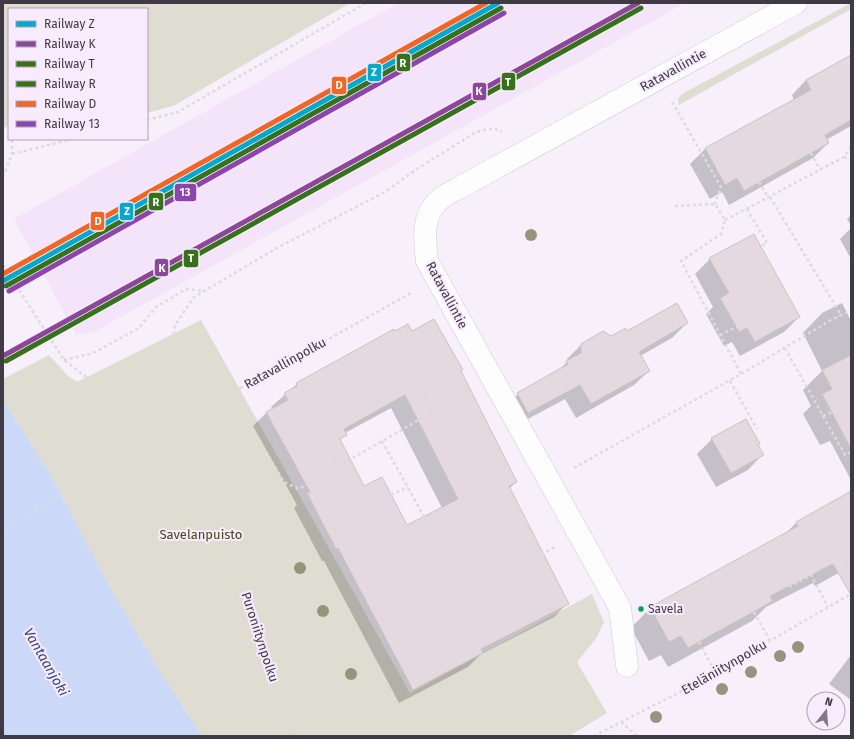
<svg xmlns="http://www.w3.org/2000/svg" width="854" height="739" viewBox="0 0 854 739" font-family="'Fira Sans',sans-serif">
	<rect width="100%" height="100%" fill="#f7effa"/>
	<polygon fill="#f3e4fa" points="398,3 685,3 96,331 76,335 14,219"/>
	<g fill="#dfddd1">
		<polygon points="3,3 350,3 173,106 147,113 147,9 9,9 9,125 3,129"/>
		<polygon points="851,3 851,9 679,105 678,99 682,94"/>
		<polygon points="201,320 410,693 592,594 604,622 597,637 577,662 607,713 569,736 202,736 154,662 109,585 49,472 3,400 3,379 49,355 68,376 77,382"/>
	</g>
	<polygon fill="#ccd8f8" points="3,400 49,472 109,585 154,662 202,736 3,736"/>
	<g fill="#0003" fill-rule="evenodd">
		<polygon points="851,56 851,126 826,140 828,143 813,158 729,205 722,192 710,199 690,164 705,149 794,100 792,95 806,80"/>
		<polygon points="851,215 851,226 847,219"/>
		<polygon points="851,228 851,259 840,239"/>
		<polygon points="710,259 799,317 784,332 740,356 732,342 724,346 706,314 713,307 695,274"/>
		<polygon points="842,303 851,321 851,480 830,441 820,445 803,414 811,406 803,390 822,371 803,333 822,313"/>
		<polygon points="687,323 672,338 640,356 649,371 634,385 576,418 565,399 513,427 503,409 518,394 558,371 567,362 567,359 582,344 627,332"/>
		<path d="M 395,333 L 411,333 L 460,372 L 516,482 L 509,489 L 567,604 L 554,617 L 480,655 L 468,667 L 399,703 L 324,561 L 322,561 L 294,508 L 297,505 L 253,426 L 266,413 L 273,409 L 271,407 L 297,384 ZM 391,408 L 442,508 L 407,526 L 364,487 L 339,441 L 346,434 L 345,433 Z"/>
		<polygon points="712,439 757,445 762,455 748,470 716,487 697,454"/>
		<polygon points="851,492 851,566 815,586 813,583 766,607 752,621 668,667 661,655 649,661 631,628 650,608 785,534 796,523"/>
		<polygon points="851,655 851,700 829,684"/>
	</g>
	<g fill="#e3d9de" stroke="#ccc2c6" fill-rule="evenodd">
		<polygon points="851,55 851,120 825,135 829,143 744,191 737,178 725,185 705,148 811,90 806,80"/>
		<polygon points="754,234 800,317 755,342 747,328 739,332 720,298 729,293 709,258"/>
		<polygon points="677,303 688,323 639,352 650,371 591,404 580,385 528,413 517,393 568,364 566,361 581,353 581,344 603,331 611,336 626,328 627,331"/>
		<path d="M 434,319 L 463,370 L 461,371 L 517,482 L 509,486 L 569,604 L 481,649 L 483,653 L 413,690 L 338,548 L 336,549 L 307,493 L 310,492 L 266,412 L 288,400 L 284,393 L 297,386 L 296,383 L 394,329 L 395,331 L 408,324 L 412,331 ZM 405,395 L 458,499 L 407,525 L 382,477 L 364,486 L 340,439 L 347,435 L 344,429 Z"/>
		<polygon points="851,355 851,449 822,394 832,389 822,370"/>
		<polygon points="746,419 760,444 758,445 764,455 731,473 711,438"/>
		<polygon points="851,491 851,595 833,564 770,596 773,601 688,648 681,636 669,642 650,607 798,526 796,522"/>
	</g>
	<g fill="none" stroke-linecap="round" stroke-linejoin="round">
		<defs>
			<path id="street" d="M 627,666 L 620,608 L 427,261 C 425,241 421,217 438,201 C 443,196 451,192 457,189 L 796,3"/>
		</defs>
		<use href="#street" stroke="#d2cbd5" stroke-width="23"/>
		<g stroke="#dddbde" stroke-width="2.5" stroke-dasharray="3 3" stroke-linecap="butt">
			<polyline points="672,102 721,187 715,204"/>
			<polyline points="3,111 9,124"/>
			<polyline points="147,120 178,112 366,3"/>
			<polyline points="811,153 820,170"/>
			<polyline points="12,154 73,139"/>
			<polyline points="844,157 851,159"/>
			<polyline points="3,177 12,154 12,139"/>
			<polyline points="759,182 768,197"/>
			<polyline points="770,197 841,315"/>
			<polyline points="675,206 715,204 725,220 721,234 681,261 741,374"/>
			<polyline points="747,209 767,243 761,246"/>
			<polyline points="725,220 844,157 851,147"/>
			<polyline points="3,265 64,360 125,407 155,441 188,485 250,599 285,715 294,736"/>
			<polyline points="720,335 737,327"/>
			<polyline points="785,348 845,455 851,452"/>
			<polyline points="64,360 93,353 139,328 156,307 186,289 203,291"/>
			<polyline points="730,381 757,429"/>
			<polyline points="239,388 247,421"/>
			<polyline points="423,392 432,412"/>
			<polyline points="217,401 248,422 284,482 299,489 469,391"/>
			<polyline points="823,416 832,412"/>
			<polyline points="184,421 168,384 175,325 194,297 277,248 385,192 417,169 476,132 489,129 500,130 502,132"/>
			<polyline points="382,441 477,612 465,619"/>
			<polyline points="328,445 339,466"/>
			<polyline points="574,468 741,374 831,320 851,310"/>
			<polyline points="391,495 408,487"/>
			<polyline points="430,527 441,522"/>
			<polyline points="3,529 129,458 217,401 413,292"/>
			<polyline points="846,561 851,571"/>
			<polyline points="432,576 451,565"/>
			<polyline points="789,587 811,575 828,607"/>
			<polyline points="466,592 555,547"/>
			<polyline points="754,612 770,641"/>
			<polyline points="699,642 715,672"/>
			<polyline points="621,722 637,736"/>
			<polyline points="594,736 684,690 851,594"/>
		</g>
		<use href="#street" stroke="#fefdfe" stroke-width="22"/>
		<defs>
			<polyline id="rail-1" points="3,281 498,3"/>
			<polyline id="rail-2" points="3,356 638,3"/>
			<polyline id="rail-3" points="6,361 641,8"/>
			<polyline id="rail-4" points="6,286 501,8"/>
			<polyline id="rail-5" points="3,274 486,3"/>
			<polyline id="rail-6" points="9,291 504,13"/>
		</defs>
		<use href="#rail-1" stroke="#f8ebfe" stroke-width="8"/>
		<use href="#rail-2" stroke="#f8ebfe" stroke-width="8"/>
		<use href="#rail-3" stroke="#f8ebfe" stroke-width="8"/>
		<use href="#rail-4" stroke="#f8ebfe" stroke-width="8"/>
		<use href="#rail-5" stroke="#f8ebfe" stroke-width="8"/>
		<use href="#rail-6" stroke="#f8ebfe" stroke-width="8"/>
		<use href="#rail-1" stroke="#00a9ce" stroke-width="5"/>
		<use href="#rail-2" stroke="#8c4799" stroke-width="5"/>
		<use href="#rail-3" stroke="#357219" stroke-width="5"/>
		<use href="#rail-4" stroke="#357219" stroke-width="5"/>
		<use href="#rail-5" stroke="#f26522" stroke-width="5"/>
		<use href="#rail-6" stroke="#8e44ad" stroke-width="5"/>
	</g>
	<g fill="#96947c">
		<circle cx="531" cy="235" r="6"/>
		<circle cx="300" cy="568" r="6"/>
		<circle cx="323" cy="611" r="6"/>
		<circle cx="798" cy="647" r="6"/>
		<circle cx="780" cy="656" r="6"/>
		<circle cx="751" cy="672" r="6"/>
		<circle cx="351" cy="674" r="6"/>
		<circle cx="722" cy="689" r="6"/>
		<circle cx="656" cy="717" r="6"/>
	</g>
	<circle fill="#00a651" stroke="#f8ebfe" stroke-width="1.5" cx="641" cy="609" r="3.5"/>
	<g text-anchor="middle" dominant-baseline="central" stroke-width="4" stroke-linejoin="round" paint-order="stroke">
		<g font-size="12" fill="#403a44" stroke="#f8ebfe" text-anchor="start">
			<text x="648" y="609">Savela</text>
		</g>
		<g font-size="13" fill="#403a44" stroke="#f8ebfe">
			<text transform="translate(673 70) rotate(-29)">Ratavallintie</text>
			<text transform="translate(447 295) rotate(62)">Ratavallintie</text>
			<text transform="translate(285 363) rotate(-29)">Ratavallinpolku</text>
			<text transform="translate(260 637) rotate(72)">Puroniitynpolku</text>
			<text transform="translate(724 667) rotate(-30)">Eteläniitynpolku</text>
		</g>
		<g font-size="13" fill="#474a15" stroke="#f8ebfe">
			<text x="201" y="534">Savelanpuisto</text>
		</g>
		<g font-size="14" font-style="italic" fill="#2e4477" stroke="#f8ebfe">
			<text transform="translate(46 662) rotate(60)">Vantaanjoki</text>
		</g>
	</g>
	<g stroke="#f8ebfe" stroke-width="1.5">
		<rect x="396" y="53" width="15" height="19" rx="4" fill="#357219"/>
		<rect x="367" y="63" width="15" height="19" rx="4" fill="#00a9ce"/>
		<rect x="501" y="72" width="15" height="19" rx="4" fill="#357219"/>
		<rect x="331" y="76" width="16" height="19" rx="4" fill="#f26522"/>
		<rect x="472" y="82" width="15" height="19" rx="4" fill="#8c4799"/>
		<rect x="174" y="183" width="23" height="19" rx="4" fill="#8e44ad"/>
		<rect x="148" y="192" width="16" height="19" rx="4" fill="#357219"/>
		<rect x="119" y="202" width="15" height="19" rx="4" fill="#00a9ce"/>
		<rect x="90" y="211" width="15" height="20" rx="4" fill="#f26522"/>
		<rect x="183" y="249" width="16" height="19" rx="4" fill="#357219"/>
		<rect x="154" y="258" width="15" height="19" rx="4" fill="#8c4799"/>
	</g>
	<g font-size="11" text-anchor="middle" font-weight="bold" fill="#fff">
		<text x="403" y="67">R</text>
		<text x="374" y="76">Z</text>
		<text x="508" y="86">T</text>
		<text x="339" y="89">D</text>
		<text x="479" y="95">K</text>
		<text x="185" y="196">13</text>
		<text x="156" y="206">R</text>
		<text x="127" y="215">Z</text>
		<text x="98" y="225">D</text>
		<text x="191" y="262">T</text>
		<text x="162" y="272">K</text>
	</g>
	<rect width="854" height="739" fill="none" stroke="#403a44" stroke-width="8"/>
	<rect x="8" y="8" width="140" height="132" fill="#f8ebfe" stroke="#aea4b4"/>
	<rect x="16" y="21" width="20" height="6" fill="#00a9ce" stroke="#aea4b4"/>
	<text x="44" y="28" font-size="12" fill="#403a44">Railway Z</text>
	<rect x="16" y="41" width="20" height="6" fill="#8c4799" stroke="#aea4b4"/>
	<text x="44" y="48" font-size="12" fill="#403a44">Railway K</text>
	<rect x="16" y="61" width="20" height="6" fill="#357219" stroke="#aea4b4"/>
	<text x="44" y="68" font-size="12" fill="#403a44">Railway T</text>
	<rect x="16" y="81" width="20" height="6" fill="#357219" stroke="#aea4b4"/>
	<text x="44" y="88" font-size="12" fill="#403a44">Railway R</text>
	<rect x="16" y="101" width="20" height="6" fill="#f26522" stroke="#aea4b4"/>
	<text x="44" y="108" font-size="12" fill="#403a44">Railway D</text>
	<rect x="16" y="121" width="20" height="6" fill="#8e44ad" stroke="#aea4b4"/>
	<text x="44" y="128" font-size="12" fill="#403a44">Railway 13</text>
	<g transform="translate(826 711) rotate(17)"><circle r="19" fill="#f8ebfe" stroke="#aea4b4"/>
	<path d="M0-3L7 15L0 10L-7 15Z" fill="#807984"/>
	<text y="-6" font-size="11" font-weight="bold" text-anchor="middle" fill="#403a44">N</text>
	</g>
</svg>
